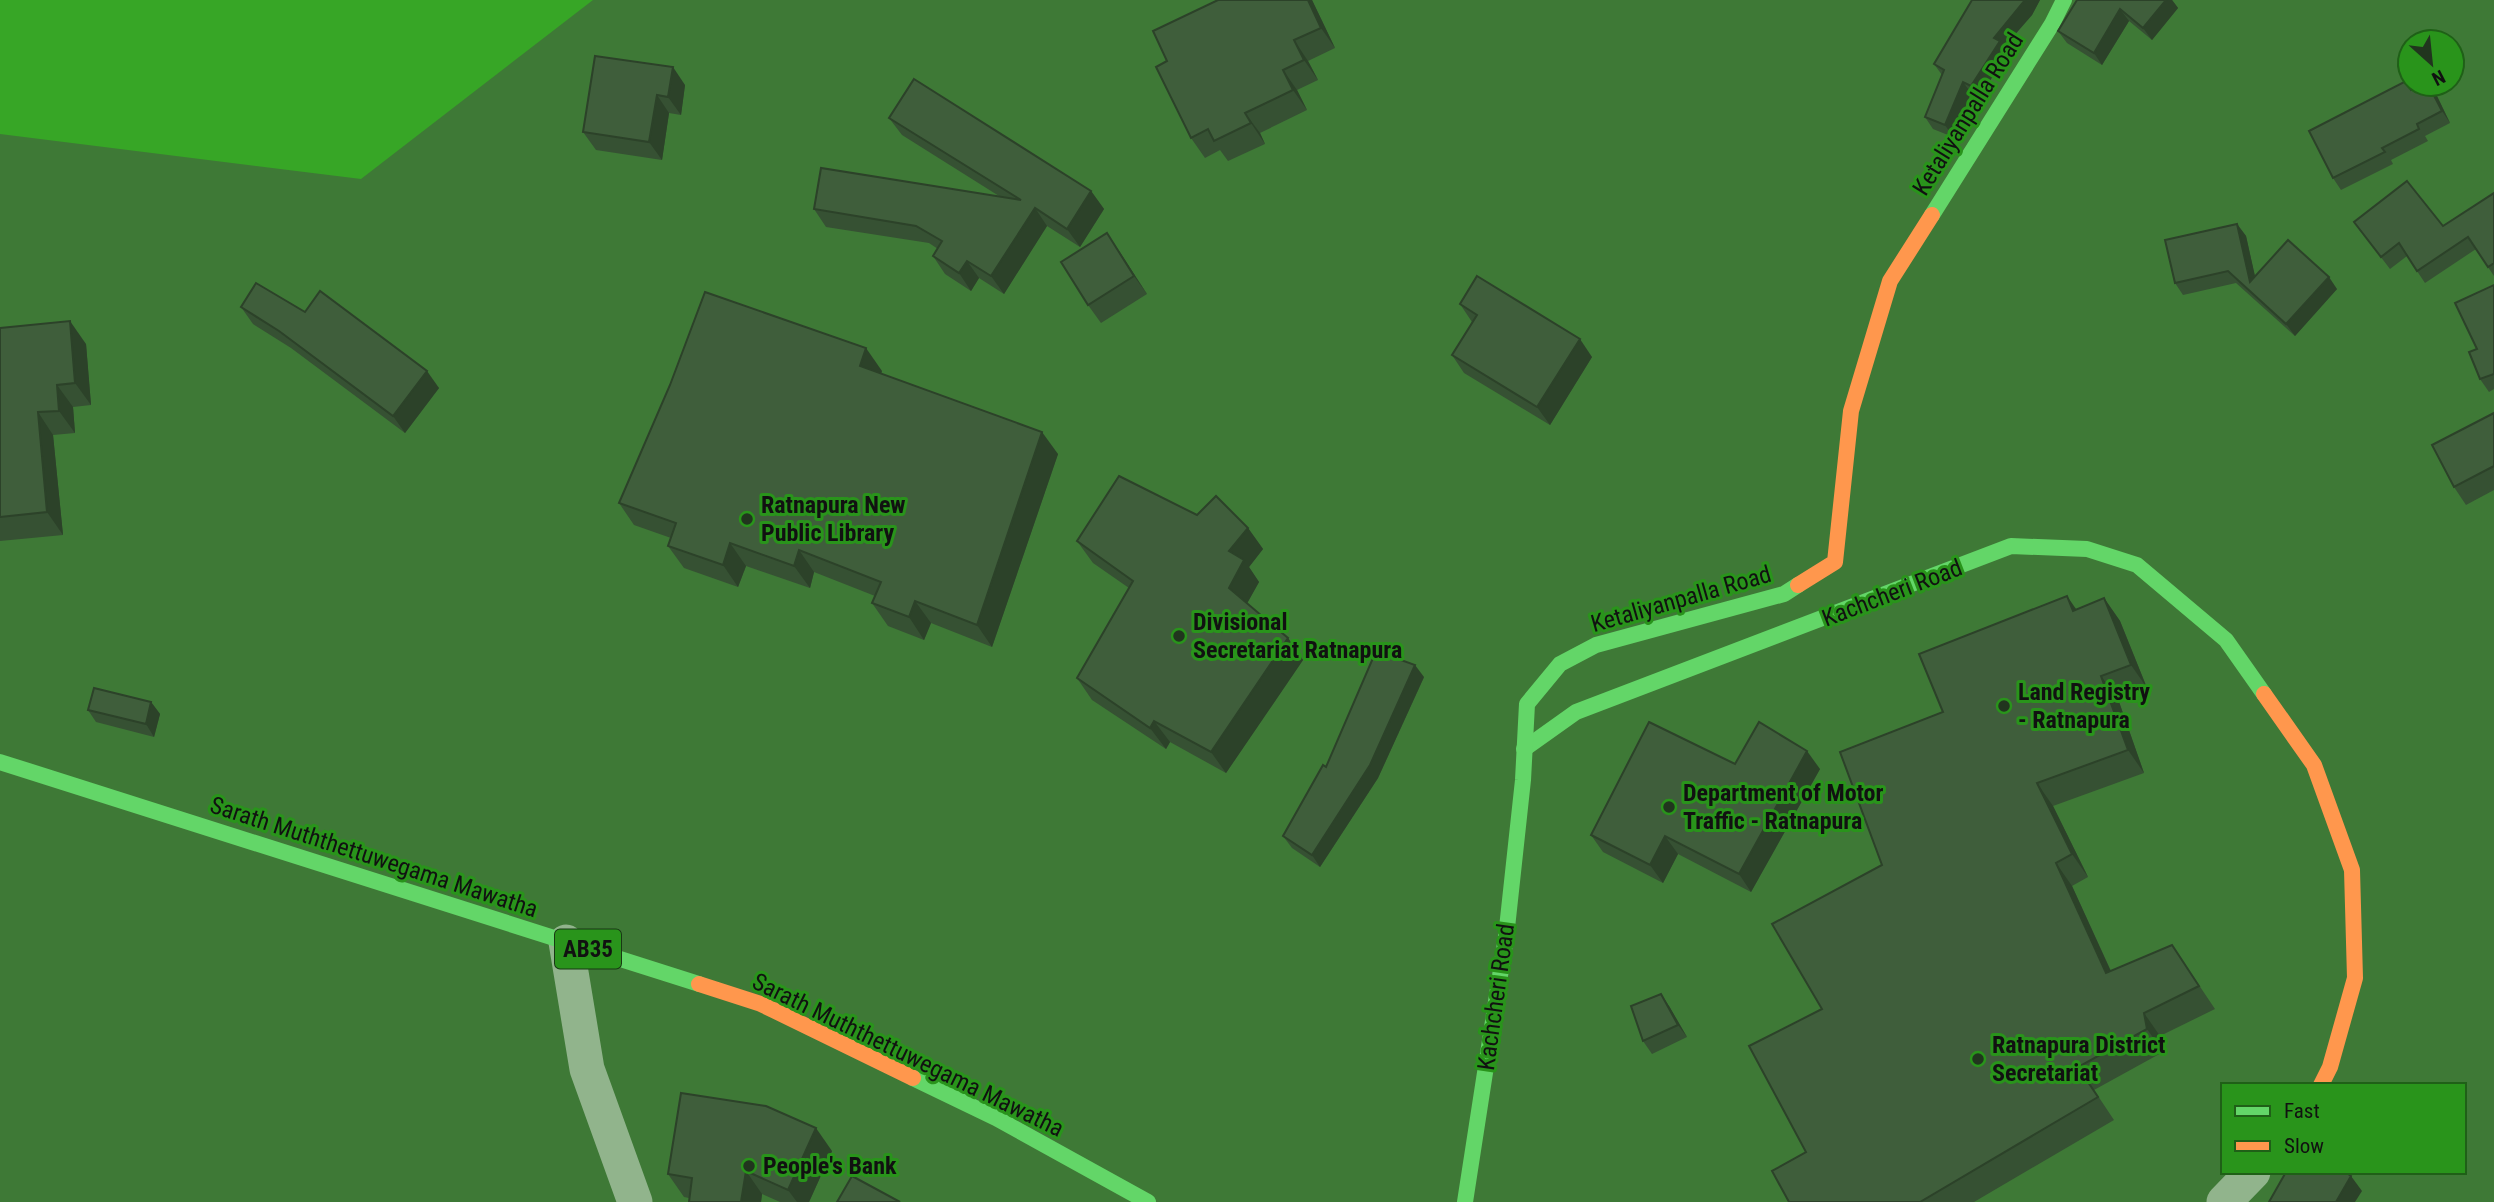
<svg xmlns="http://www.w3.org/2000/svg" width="2494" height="1202" viewBox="0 0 2494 1202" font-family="'Roboto Condensed',sans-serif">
	<rect width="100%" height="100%" fill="#3e7936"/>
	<polygon fill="#37a626" points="0,0 593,0 361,179 0,134"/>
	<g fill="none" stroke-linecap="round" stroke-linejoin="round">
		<g stroke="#91b48c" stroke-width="35">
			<polyline points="566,942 587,1069 635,1202"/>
			<polyline points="2224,1202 2253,1172"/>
		</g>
		<g stroke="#63d668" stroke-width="16">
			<polyline points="1932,215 2052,24 2064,0"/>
			<polyline points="1524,749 1576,712 2011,546 2087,549 2137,565 2226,640 2264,694"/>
			<polyline points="0,762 699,984"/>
			<polyline points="913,1078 996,1118 1148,1202"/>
			<polyline points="1465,1202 1506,937 1523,780 1527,704 1560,664 1596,645 1784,594 1798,585"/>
		</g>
		<g stroke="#ff974d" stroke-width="16">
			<polyline points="1798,585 1835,562 1851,411 1890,281 1932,215"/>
			<polyline points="2264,694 2314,765 2352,870 2355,978 2330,1067 2321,1085"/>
			<polyline points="699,984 761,1004 913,1078"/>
		</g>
	</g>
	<g fill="#365133">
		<polygon points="1218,0 1312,0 1335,48 1308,61 1318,80 1297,90 1307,110 1260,133 1265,144 1228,161 1220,150 1205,158 1191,138 1167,61"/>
		<polygon points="1972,0 2040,0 2032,15 2004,47 2008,52 1979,98 1971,93 1953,137 1933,129 1925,117 1942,75 1934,64"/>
		<polygon points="2077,0 2172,0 2178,8 2152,40 2129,21 2102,65 2067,43 2058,31"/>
		<polygon points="595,56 685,85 681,115 669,113 662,160 596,150 583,132"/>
		<polygon points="2412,90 2436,94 2450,123 2425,136 2428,141 2391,160 2393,164 2341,190 2333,178"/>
		<polygon points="889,118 1091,191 1104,209 1080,247 1047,226 1004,294 979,278 971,291 945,274 933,256 938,249 929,243 826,227 814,209 999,196 902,135"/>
		<polygon points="2494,193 2494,276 2476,249 2425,283 2407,256 2390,269 2354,222 2443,226"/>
		<polygon points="2237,224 2246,236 2255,277 2337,289 2295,336 2236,283 2183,295 2175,283"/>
		<polygon points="1119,251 1147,294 1101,323 1088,305"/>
		<polygon points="2494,285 2494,389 2489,392 2480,379 2477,349"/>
		<polygon points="1460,304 1592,357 1550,425 1464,373 1452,355 1472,322"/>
		<polygon points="241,307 305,312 439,388 405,433 291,348 253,324"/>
		<polygon points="0,328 86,344 91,405 73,407 75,433 53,435 63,535 0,541"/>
		<polygon points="882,371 881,374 1058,454 992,647 931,623 924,640 888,626 872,603 875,596 814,572 810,588 746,566 738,587 684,568 668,546 671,538 634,525 619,503"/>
		<polygon points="2494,413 2494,490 2466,505 2454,487"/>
		<polygon points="1197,515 1248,528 1263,549 1249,567 1259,582 1247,603 1288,638 1303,660 1226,773 1170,742 1166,749 1092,700 1077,678 1129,588 1093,563 1077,541"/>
		<polygon points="2104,598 2120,621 2147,688 2118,699 2144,773 2053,806 2088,877 2072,886 2111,971 2172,945 2215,1009 2160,1036 2163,1052 2094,1090 2114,1120 1974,1202 1789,1202 1806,1152 1822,1009 1882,865 1943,712 2076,610"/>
		<polygon points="1424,677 1378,778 1320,867 1292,848 1283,836 1326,767"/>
		<polygon points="151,702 160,714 154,737 96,722 88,710"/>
		<polygon points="1735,764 1820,769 1751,892 1678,854 1663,883 1603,852 1591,835"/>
		<polygon points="1669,1006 1687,1037 1652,1054 1643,1041"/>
		<polygon points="832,1151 809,1202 780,1202 762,1194 761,1202 689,1202 689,1198 684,1197 668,1174"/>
	</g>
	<g fill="#2c4229">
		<polygon points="1308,0 1312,0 1335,48 1321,28"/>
		<polygon points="2025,0 2040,0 2032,15 2004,47 2008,52 1979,98 1971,86 1994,38"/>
		<polygon points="2166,0 2172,0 2178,8 2152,40 2143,28"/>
		<polygon points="2120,9 2129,21 2102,65 2094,53"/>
		<polygon points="1294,40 1308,61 1318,80 1304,60"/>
		<polygon points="673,67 685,85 681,115 668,97"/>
		<polygon points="1283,70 1297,90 1307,110 1293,90"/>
		<polygon points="1963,82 1971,93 1953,137 1945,125"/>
		<polygon points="2428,84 2436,94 2450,123 2442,111"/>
		<polygon points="657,95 669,113 662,160 649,142"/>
		<polygon points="1245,113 1260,133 1265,144 1251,123"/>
		<polygon points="1091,191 1104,209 1080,247 1067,229"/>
		<polygon points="1035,208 1047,226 1004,294 991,276"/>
		<polygon points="2237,224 2246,236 2259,294 2250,282"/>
		<polygon points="1107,233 1119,251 1147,294 1134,276"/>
		<polygon points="967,261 979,278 971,291 959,273"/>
		<polygon points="2329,277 2337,289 2295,336 2286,324"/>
		<polygon points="70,321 86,344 91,405 75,383"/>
		<polygon points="1580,339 1592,357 1550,425 1537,407"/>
		<polygon points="866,348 882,371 875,388 860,366"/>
		<polygon points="427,371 439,388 405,433 393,416"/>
		<polygon points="57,385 73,407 75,433 59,411"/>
		<polygon points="38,412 53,435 63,535 47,512"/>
		<polygon points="1042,432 1058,454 992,647 977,625"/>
		<polygon points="1248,528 1263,549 1249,567 1259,582 1244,609 1229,588 1229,551"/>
		<polygon points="730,543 746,566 738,587 723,565"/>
		<polygon points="799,550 814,572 810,588 794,566"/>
		<polygon points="2067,596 2083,619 2073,611"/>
		<polygon points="2104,598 2120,621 2147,688 2131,665"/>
		<polygon points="915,601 931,623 924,640 909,617"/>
		<polygon points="1288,638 1303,660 1226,773 1211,752"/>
		<polygon points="1415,665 1424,677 1378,778 1320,867 1312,855"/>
		<polygon points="2101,676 2118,699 2144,773 2128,750"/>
		<polygon points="151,702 160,714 154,737 146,724"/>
		<polygon points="1154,721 1170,742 1166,749 1150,728"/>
		<polygon points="1807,751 1820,769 1751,892 1739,874"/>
		<polygon points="2037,783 2053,806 2088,877 2072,854"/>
		<polygon points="1665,836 1678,854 1663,883 1650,865"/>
		<polygon points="2056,863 2072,886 2122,996 2106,973"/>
		<polygon points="1661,994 1669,1006 1687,1037 1678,1025"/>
		<polygon points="2144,1013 2160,1036 2163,1052 2147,1029"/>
		<polygon points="816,1128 832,1151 809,1202 797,1202 788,1190"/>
		<polygon points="746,1171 762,1194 761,1202 741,1202"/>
		<polygon points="2351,1176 2362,1191 2355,1202 2336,1202"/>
	</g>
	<g fill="#3f5e3b" stroke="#2c4229" stroke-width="2">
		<polygon points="1218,0 1308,0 1321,28 1294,40 1304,60 1283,70 1293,90 1245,113 1251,123 1214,141 1208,129 1191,138 1156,67 1167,61 1153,31"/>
		<polygon points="1972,0 2025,0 1994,38 2000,41 1971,86 1963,82 1945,125 1925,117 1944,70 1934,64"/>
		<polygon points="2077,0 2166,0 2143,28 2120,9 2094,53 2058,31"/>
		<polygon points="595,56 673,67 668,97 657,95 649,142 583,132"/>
		<polygon points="914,79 1091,191 1067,229 1035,208 991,276 967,261 959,273 933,256 942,241 916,226 814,209 821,168 1021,200 889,118"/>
		<polygon points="2406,81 2411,90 2423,84 2428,84 2442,111 2417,124 2419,129 2382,148 2385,152 2333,178 2309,131"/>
		<polygon points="2407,181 2443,226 2494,193 2494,263 2488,267 2468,237 2417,271 2399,243 2381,257 2354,222"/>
		<polygon points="2237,224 2250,282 2288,240 2329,277 2286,324 2228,271 2175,283 2165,240"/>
		<polygon points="1107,233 1134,276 1088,305 1061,262"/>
		<polygon points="1477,276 1580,339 1537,407 1452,355 1477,315 1460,304"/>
		<polygon points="256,283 305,312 320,291 427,371 393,416 279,331 241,307"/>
		<polygon points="2494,285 2494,374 2480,379 2469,352 2477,349 2455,303"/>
		<polygon points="705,292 866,348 860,366 1042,432 977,625 915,601 909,617 872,603 881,582 799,550 794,566 730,543 723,565 668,546 676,523 619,503 670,385"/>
		<polygon points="70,321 75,383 57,385 59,411 38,412 47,512 0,517 0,328"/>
		<polygon points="2494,413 2494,466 2454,487 2432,445"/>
		<polygon points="1119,476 1197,515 1216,496 1248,528 1229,551 1244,560 1229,588 1288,638 1211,752 1154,721 1150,728 1077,678 1133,581 1077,541"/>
		<polygon points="2067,596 2073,611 2104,598 2131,665 2101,676 2128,750 2037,783 2072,854 2056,863 2106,973 2172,945 2199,986 2144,1013 2147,1029 2078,1067 2098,1097 1920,1202 1789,1202 1772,1171 1806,1152 1749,1046 1822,1009 1772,924 1882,865 1840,752 1943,712 1919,654"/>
		<polygon points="1376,651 1415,665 1370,765 1312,855 1283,836 1323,765 1326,767"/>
		<polygon points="94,688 151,702 146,724 88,710"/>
		<polygon points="1649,722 1735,764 1759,722 1807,751 1739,874 1665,836 1650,865 1591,835"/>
		<polygon points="1661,994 1678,1025 1643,1041 1631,1006"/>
		<polygon points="681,1093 766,1106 816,1128 788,1190 746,1171 741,1202 689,1202 692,1178 668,1174"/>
		<polygon points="2286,1172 2345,1172 2351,1176 2336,1202 2269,1202"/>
		<polygon points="852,1176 900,1202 837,1202"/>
	</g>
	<g fill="#21351e" stroke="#29941b" stroke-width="2.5">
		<circle cx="747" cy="519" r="7"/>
		<circle cx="1179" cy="636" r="7"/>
		<circle cx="2004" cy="706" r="7"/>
		<circle cx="1669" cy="807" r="7"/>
		<circle cx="1978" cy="1059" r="7"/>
		<circle cx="749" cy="1166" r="7"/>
	</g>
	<g text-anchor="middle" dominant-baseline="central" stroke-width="6" stroke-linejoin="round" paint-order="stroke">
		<rect fill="#29941b" stroke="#183814" stroke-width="2" x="555" y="929.5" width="66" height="39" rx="5"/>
		<g font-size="23" font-weight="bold" fill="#111">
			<text x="588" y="949">AB35</text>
		</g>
		<g font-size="24" fill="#111" stroke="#29941b">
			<text transform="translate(1968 114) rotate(-58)">Ketaliyanpalla Road</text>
			<text transform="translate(1892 593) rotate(-21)">Kachcheri Road</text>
			<text transform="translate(1681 599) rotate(-16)">Ketaliyanpalla Road</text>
			<text transform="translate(374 857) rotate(18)">Sarath Muththettuwegama Mawatha</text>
			<text transform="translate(1496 997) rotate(-82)">Kachcheri Road</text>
			<text transform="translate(908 1055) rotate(26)">Sarath Muththettuwegama Mawatha</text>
		</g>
		<g font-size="24" font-weight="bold" fill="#111" stroke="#29941b" text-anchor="start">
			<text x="761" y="505">Ratnapura New<tspan x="761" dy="28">Public Library</tspan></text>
			<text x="1193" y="622">Divisional<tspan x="1193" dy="28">Secretariat Ratnapura</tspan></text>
			<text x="2018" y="692">Land Registry<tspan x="2018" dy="28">- Ratnapura</tspan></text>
			<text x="1683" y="793">Department of Motor<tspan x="1683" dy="28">Traffic - Ratnapura</tspan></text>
			<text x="1992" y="1045">Ratnapura District<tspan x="1992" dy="28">Secretariat</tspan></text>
			<text x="763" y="1166">People's Bank</text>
		</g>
	</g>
	<rect x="2221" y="1083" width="245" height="91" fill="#29941b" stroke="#1f6017" stroke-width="2"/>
	<rect x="2235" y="1106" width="35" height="10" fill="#63d668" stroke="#1f6017" stroke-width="2"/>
	<text x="2284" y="1118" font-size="21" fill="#111111">Fast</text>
	<rect x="2235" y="1141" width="35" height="10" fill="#ff974d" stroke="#1f6017" stroke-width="2"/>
	<text x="2284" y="1153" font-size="21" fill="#111111">Slow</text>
	<g transform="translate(2431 63) rotate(153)"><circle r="33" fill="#29941b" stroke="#1f6017" stroke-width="2"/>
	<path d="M0-5L12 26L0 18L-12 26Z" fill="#21351e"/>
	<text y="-10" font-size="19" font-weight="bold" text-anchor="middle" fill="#111111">N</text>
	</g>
</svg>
